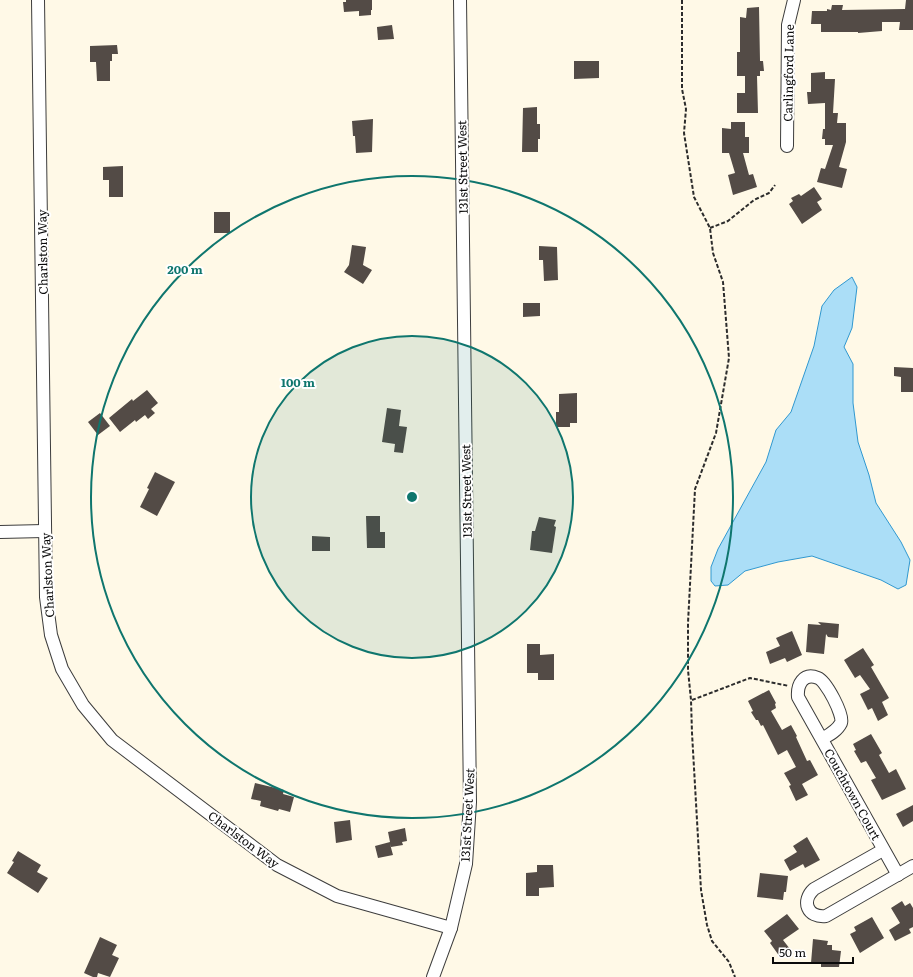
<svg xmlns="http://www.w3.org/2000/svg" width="913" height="977" viewBox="0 0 913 977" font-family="Literata,serif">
	<rect width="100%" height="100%" fill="#fff9e7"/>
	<polygon fill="#abdef7" stroke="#3098d0" points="852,277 857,287 852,328 844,347 853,364 853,403 858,442 869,475 876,503 901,542 910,560 906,585 898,589 881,580 812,556 778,562 745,571 728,585 715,586 711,581 711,567 718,549 766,462 776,430 791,412 814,346 822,306 834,290"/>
	<g fill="#534b46">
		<polygon points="346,0 372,0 372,10 371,10 371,15 359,16 359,11 344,12 343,2 346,2"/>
		<polygon points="906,0 913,0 913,30 899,30 900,22 882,22 882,31 858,33 858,32 821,32 821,24 811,24 812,11 827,11 827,9 831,10 832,5 843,5 842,10 905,9"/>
		<polygon points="759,7 760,61 763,61 764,71 760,71 760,76 757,76 758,113 737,113 737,93 745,93 745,76 737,76 737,52 740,52 740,17 746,18 747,8"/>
		<polygon points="392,25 394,39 378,40 377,27"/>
		<polygon points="117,45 118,54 112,54 112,61 110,61 110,81 97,81 96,62 90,62 90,46"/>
		<polygon points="574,61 599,61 599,78 574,79"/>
		<polygon points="825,72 825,79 835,79 833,113 838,113 837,123 846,123 846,142 839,167 847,169 842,188 817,182 821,168 825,169 833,145 825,145 825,139 822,139 823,129 825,129 825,103 808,104 807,92 811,92 811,73"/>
		<polygon points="537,107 537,124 540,124 540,139 538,139 538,152 522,152 523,108"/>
		<polygon points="373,119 372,152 356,153 355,136 353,136 352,121"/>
		<polygon points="731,122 745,122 745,137 749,137 749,153 743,153 749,175 753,174 757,187 733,195 728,175 735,173 729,153 722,153 722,128 731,129"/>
		<polygon points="123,166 123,197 109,197 109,180 103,180 103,167"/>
		<polygon points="814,187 822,199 817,202 822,210 802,224 789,204 793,201 791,198 799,194 801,196"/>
		<rect x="214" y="212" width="16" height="21"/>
		<polygon points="352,245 366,247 363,265 372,270 363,284 344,272 349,265"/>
		<polygon points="539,246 557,247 558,280 544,281 543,260 539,260"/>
		<polygon points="523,303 540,303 540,316 523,317"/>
		<polygon points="894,367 913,368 913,392 901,392 901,377 894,376"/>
		<polygon points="147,390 158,403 151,409 155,413 148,419 145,415 136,422 135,420 120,432 109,418 132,399 133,401"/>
		<polygon points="577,393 577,423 570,423 570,427 556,427 556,412 559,412 559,394"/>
		<polygon points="387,408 401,410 399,426 407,427 403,453 394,452 395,444 382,442"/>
		<polygon points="100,413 110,426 98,435 88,422"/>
		<polygon points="155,472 175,482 157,516 140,507 149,489 147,488"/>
		<polygon points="366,516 380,516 380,532 385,532 385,548 367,548"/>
		<polygon points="539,517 556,520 554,526 556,527 552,553 530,550 532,531 535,531"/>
		<polygon points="312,536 330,537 330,551 312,551"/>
		<polygon points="818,622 839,624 838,638 828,637 826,634 824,654 806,652 808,624 821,625"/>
		<polygon points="792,631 802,655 787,662 785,658 770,664 766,652 780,646 776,638"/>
		<polygon points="527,644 540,644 540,655 554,654 554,680 538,680 538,673 527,673"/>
		<polygon points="863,648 874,665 871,667 889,698 882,702 888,715 878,721 872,708 868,710 860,694 870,689 860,675 855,678 844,660"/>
		<polygon points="769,690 776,703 775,704 776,708 771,711 782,730 791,725 797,736 796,737 807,761 810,760 818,775 802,784 808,795 796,801 789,786 791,785 784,773 796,767 787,750 778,755 763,725 761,726 758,720 756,720 751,712 753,711 748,701"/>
		<polygon points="871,734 882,753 879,755 889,773 896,769 906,789 882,800 871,780 876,778 866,761 861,763 854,751 856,750 853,744"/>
		<polygon points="255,783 284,790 283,794 294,797 290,812 279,809 278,811 260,806 261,801 251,799"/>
		<polygon points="913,805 913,821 903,827 896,814"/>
		<polygon points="350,820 352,840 336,843 334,822"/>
		<polygon points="405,828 407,841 402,842 403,845 391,847 390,844 393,855 378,858 375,846 390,842 388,832"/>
		<polygon points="807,837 820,860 805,868 803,864 790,871 784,860 797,852 793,846"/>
		<polygon points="18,851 41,865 37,872 48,878 38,893 7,873 14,862 12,861"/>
		<polygon points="537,865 553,865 554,887 539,888 539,896 526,896 526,873 537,872"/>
		<polygon points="760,873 788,876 786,892 784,892 783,900 757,897"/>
		<polygon points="902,901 905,906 910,903 913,908 913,927 909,929 911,933 895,941 889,930 900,923 891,908"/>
		<polygon points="787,914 799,929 783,940 790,949 780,957 770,943 772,941 764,931"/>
		<polygon points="872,917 884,938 860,953 850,934 856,931 854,927"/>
		<polygon points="100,937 117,945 112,955 119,958 110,977 98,973 97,977 93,977 84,973"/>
		<polygon points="813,939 828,941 827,945 832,945 832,950 841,951 839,967 821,967 821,964 811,963"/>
	</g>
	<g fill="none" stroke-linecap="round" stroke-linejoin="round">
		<defs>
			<g id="street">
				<polyline points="38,0 46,597 51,635 62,669 83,705 112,740 277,865 337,896 451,928"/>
				<polyline points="787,146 788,25 794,0"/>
				<polyline points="0,532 44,531"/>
				<path d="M 822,739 C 829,735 837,731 841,723 C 844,715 826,681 818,678 C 803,672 797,685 798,697 L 898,875"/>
				<path d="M 883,850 L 814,889 C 801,901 807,918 826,916 L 913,866"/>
				<polyline points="433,977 451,928 466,864 470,802 460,0"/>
			</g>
		</defs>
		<use href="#street" stroke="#3d3d3d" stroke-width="14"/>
		<g stroke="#2c2c2c" stroke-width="2" stroke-dasharray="4 2" stroke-linecap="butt">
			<polyline points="682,0 682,89 686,109 684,133 694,197 710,228 713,253 723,282 729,358 716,433 695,489 688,623 688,670 691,700 692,733 701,890 707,925 712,941 729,962 735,977"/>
			<polyline points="710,228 728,221 754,200 769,193 775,185"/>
			<polyline points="692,700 750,678 789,686"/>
		</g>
		<use href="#street" stroke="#fff" stroke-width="12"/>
	</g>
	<circle cx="412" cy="497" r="161" fill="#0f766e" fill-opacity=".12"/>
	<g fill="none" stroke="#0f766e" stroke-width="2">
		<circle cx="412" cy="497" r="161"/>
		<circle cx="412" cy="497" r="321"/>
	</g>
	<g text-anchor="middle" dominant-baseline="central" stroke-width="4" stroke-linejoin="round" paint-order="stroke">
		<g font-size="12" fill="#0a0a0a" stroke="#fff">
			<text transform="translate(788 73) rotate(-89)">Carlingford Lane</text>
			<text transform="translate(462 167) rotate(-91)">131st Street West</text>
			<text transform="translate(42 252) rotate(-91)">Charlston Way</text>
			<text transform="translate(466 491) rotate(-91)">131st Street West</text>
			<text transform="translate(47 575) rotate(-93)">Charlston Way</text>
			<text transform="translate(853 794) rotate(61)">Couchtown Court</text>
			<text transform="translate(467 815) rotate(-87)">131st Street West</text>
			<text transform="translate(244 839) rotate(37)">Charlston Way</text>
		</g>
	</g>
	<circle cx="412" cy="497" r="6" fill="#0f766e" stroke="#fff" stroke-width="2"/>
	<g font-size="12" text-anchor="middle" font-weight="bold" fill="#0f766e" stroke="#fff" stroke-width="4" stroke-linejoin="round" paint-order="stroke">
		<text x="185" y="274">200 m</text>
		<text x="298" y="387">100 m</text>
	</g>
	<path d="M773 957v6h80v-6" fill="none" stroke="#0a0a0a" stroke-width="2"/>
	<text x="779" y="957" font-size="12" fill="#0a0a0a" stroke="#ffffff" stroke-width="3" paint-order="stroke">50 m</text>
</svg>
